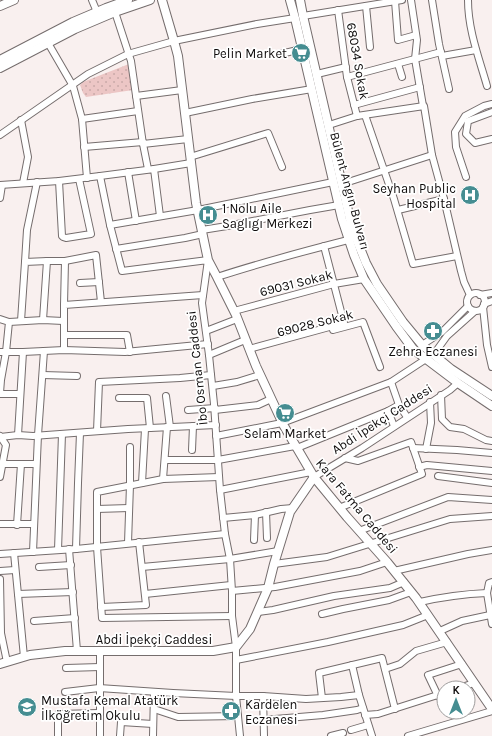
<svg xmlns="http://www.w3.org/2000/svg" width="492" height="736" viewBox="0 0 492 736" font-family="Karla,sans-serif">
	<defs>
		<pattern id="park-dots" width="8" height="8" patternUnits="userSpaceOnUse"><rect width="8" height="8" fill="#ecc6c5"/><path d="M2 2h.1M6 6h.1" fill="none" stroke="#c9a9a8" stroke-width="1.8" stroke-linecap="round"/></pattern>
	</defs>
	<rect width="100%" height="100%" fill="#f9f0ef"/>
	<polygon fill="url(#park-dots)" points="129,64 133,90 86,97 83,93 80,85 83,82"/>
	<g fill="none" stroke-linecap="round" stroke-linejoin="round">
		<defs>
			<g id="minor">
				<polyline points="92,0 97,12"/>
				<polyline points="411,0 417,40 415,59 423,106"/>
				<polyline points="432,0 439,44 449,89"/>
				<path d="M 468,0 C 468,30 479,58 487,86"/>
				<polyline points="395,1 398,40 416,35"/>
				<polyline points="366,6 370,47"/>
				<polyline points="338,10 347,77 357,116"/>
				<polyline points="115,12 131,61 143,144 148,169"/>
				<polyline points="303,16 402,0"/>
				<polyline points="48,43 73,86 82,119 87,178"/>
				<polyline points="276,55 302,49"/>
				<polyline points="442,56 476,50"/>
				<polyline points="398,64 402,77"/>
				<polyline points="317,74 346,67"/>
				<polyline points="347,77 441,52"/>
				<polyline points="136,96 182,90"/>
				<polyline points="354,105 420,87"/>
				<polyline points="492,112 468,121 466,134 475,143 492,139"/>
				<polyline points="185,113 252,99 312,89"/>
				<polyline points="365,115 394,199 413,264 457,256"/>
				<polyline points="82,119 138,111"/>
				<polyline points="21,120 28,157 23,183"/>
				<polyline points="329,125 357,116 424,106 432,155 444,199 461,271 464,282 470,295"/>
				<polyline points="0,135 88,74 128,54 174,41 257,24 295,18"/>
				<polyline points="143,144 188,139"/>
				<polyline points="84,147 143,142"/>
				<polyline points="190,157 268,133 282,167"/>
				<polyline points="154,169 191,163"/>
				<polyline points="128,172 136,221"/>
				<polyline points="100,176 110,225 122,271 208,260 202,303 209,355 214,404 220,490 225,534 230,559 232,591 232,616 236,647 236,696 240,736"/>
				<polyline points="466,177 456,147 455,132 465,116 484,106 492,104"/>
				<polyline points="59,181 62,236 63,237 66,238 91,234 79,179"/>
				<polyline points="342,184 432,155"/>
				<polyline points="0,185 59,181 100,176 154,169 160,216"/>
				<polyline points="0,198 2,185"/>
				<polyline points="398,210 444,199"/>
				<polyline points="110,225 198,210 333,182"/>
				<polyline points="202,230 227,226 310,210 339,205"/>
				<polyline points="116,249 185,238 203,234"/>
				<polyline points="25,262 27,230 37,182"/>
				<path d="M 217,277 C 260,263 305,251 348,240"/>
				<polyline points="80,283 99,282"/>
				<circle cx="476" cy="302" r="9"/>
				<polyline points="480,295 492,293"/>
				<polyline points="484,304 492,301"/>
				<polyline points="64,305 65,261"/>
				<polyline points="483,307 487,345 492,367"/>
				<polyline points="234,311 334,284 364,279"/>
				<polyline points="0,319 9,322 6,352 1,380 0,393"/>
				<polyline points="43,320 47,261 65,261 96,255 101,302"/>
				<polyline points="21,321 25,262 47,261"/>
				<polyline points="9,322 43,320 63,321"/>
				<polyline points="333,330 363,322 380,367"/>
				<polyline points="206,331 237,319"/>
				<polyline points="64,335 127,335 130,352"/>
				<polyline points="422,345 442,332 468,306"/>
				<polyline points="249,349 344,323 324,246"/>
				<polyline points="64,350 64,305 203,295"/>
				<polyline points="0,352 23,352 64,350 125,352 208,344"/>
				<polyline points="434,354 447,336 475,311"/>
				<polyline points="209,355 245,340"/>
				<polyline points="43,375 77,376"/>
				<polyline points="391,382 426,359"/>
				<polyline points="213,386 237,382 260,375"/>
				<polyline points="0,394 20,394"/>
				<polyline points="441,395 442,419 450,427 464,429 486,440 492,441"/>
				<polyline points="166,396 170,427"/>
				<polyline points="119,398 147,398 150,428"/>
				<polyline points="188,410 215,408"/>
				<polyline points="215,410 258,405 271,399"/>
				<polyline points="388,411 394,426"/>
				<polyline points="97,431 99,382 180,378 211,375"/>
				<polyline points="18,435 23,352"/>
				<polyline points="0,436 6,445 0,477"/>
				<polyline points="216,436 282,423 391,382 399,405 407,417"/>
				<polyline points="0,437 18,435 33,436 128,429 216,425"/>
				<polyline points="297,448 388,411 399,405"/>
				<polyline points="413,448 457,450 492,453"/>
				<polyline points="426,449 431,423 430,402"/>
				<polyline points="192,450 193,426"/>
				<polyline points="165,460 218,460 295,446"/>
				<polyline points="2,464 36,464"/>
				<polyline points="419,467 427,465 492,471"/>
				<polyline points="438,476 492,483"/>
				<polyline points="219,477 163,479 97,492 97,547 102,618 232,616"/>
				<polyline points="314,477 362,448 450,390 458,383"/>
				<polyline points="163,479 167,427"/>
				<polyline points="142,483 145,429"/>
				<polyline points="220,490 311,472"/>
				<polyline points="339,508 422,474 411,442 358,461 345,458"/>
				<polyline points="97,509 129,508"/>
				<polyline points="266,512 267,538"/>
				<polyline points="223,518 255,515 281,509 293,508"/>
				<polyline points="0,524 34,524"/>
				<polyline points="17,525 21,464"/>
				<polyline points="359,531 448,497 492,500"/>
				<polyline points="254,540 255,515"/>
				<polyline points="128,543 130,485 130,447"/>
				<polyline points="69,549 77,651"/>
				<polyline points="76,549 78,483 80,433"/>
				<polyline points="58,550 62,434"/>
				<polyline points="33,552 38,435 44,351"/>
				<polyline points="14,553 24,657"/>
				<polyline points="0,554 76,549 225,534"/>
				<polyline points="274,564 327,557 450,519 492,516"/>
				<polyline points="39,567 71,565"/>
				<polyline points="142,567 230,559 278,551"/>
				<polyline points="0,571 15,570"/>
				<polyline points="394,571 468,554 492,550"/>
				<polyline points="0,579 1,633 7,662"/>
				<polyline points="492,582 489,583 487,593 492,624"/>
				<polyline points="232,591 275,587 360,571 387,562"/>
				<polyline points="18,594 73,592"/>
				<polyline points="145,594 231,585"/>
				<path d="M 420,602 C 442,597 464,594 487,593"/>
				<polyline points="101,607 146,605 139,542"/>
				<polyline points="258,612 273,610 334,596 390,588 404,582"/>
				<polyline points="322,614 343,609 389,600 411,592"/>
				<polyline points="34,621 75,618"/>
				<polyline points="440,631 462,621 490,615"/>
				<polyline points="236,660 328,642 403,625 428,615"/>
				<polyline points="352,665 359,695 372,736"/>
				<polyline points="66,668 100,667"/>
				<polyline points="385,669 400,664 416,651 447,642"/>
				<polyline points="459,688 474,683"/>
				<polyline points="65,692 99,688 173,693 236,696 263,696 306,699 341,697 359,695"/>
				<polyline points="263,696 264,736"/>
				<polyline points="438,696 428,675 462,664"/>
				<polyline points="322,698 319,673 382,658 395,709"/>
				<polyline points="154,709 178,717 238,716"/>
				<polyline points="365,715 378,714 444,693"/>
				<polyline points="263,720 323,715 357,710 363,708"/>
				<polyline points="351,730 368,725"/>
				<polyline points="58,736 58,714 99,713"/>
				<polyline points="100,736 100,651"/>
				<polyline points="120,736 121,722 153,724"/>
				<polyline points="153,736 154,692"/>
				<polyline points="331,736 343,733"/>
				<polyline points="408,736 492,711"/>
			</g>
			<g id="major">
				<polyline points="162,0 174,41 178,56 196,203 208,260 217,277 236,315 256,366 284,426 314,477 347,517 387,562 416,598 492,709"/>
				<polyline points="290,0 295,18 342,219 354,255 364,279 396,326 413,349 458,383 492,406"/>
				<polyline points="300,0 303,16 352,228 366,263 377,284 403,322 422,345 451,369 492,396"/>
				<polyline points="0,6 14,0"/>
				<polyline points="0,60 73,22 106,8 128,0"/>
				<polyline points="0,68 75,29 115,12 150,0"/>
				<polyline points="0,664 30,655 65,651 213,651 236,647 250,629 268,588 274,564 290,512 314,477"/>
			</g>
		</defs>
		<use href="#minor" stroke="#756d6d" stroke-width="8"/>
		<use href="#major" stroke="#756d6d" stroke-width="10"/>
		<use href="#minor" stroke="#fff" stroke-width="6"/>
		<use href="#major" stroke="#fff" stroke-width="8"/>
	</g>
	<defs>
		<symbol id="supermarket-disc" viewBox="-11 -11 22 22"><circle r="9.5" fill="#458d91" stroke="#fff"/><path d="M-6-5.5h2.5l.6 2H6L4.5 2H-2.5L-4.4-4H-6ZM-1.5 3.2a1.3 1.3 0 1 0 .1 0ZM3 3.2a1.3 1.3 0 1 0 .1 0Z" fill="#fff"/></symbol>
		<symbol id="hospital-disc" viewBox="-11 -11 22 22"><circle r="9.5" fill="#458d91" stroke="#fff"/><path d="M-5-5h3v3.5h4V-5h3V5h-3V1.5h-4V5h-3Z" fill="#fff"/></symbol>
		<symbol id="pharmacy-disc" viewBox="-11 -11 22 22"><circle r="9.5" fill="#458d91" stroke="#fff"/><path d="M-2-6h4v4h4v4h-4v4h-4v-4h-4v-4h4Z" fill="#fff"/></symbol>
		<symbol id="school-disc" viewBox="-11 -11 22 22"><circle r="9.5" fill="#458d91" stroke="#fff"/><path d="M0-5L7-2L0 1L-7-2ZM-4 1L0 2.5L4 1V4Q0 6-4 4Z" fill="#fff"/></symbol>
	</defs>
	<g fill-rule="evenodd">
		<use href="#supermarket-disc" x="290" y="42" width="22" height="22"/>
		<use href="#hospital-disc" x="459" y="184" width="22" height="22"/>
		<use href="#hospital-disc" x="197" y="204" width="22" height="22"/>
		<use href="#pharmacy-disc" x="422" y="320" width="22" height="22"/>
		<use href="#supermarket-disc" x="274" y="402" width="22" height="22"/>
		<use href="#school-disc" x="16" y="696" width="22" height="22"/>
		<use href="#pharmacy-disc" x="220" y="700" width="22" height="22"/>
	</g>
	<g text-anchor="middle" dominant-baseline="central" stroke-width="3.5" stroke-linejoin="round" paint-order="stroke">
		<g font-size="13" fill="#0e0b0b" stroke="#fff" text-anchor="start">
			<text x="287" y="53" text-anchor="end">Pelin Market</text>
			<text x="456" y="188" text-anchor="end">Seyhan Public<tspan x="456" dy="15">Hospital</tspan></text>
			<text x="222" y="208">1 Nolu Aile<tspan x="222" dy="15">Saglıgı Merkezi</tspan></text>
			<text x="433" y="351" text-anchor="middle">Zehra Eczanesi</text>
			<text x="285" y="433" text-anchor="middle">Selam Market</text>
			<text x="41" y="700">Mustafa Kemal Atatürk<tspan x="41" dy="15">İlköğretim Okulu</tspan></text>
			<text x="245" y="704">Kardelen<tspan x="245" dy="15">Eczanesi</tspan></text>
		</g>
		<g font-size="13" fill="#0e0b0b" stroke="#fff">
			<text transform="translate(358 61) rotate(80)">68034 Sokak</text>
			<text transform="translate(350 191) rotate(75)">Bülent Angın Bulvarı</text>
			<text transform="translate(296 283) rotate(-14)">69031 Sokak</text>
			<text transform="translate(315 323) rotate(-14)">69028 Sokak</text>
			<text transform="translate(197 368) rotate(-96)">İbo Osman Caddesi</text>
			<text transform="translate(382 419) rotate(-33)">Abdi İpekçi Caddesi</text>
			<text transform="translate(357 506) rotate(50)">Kara Fatma Caddesi</text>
			<text x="154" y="639">Abdi İpekçi Caddesi</text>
		</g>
	</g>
	<g transform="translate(456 700)"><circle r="19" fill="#ffffff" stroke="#9f9d9d"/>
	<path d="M0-3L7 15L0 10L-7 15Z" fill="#458d91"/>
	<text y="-6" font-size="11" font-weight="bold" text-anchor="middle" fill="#0e0b0b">K</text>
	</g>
</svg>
